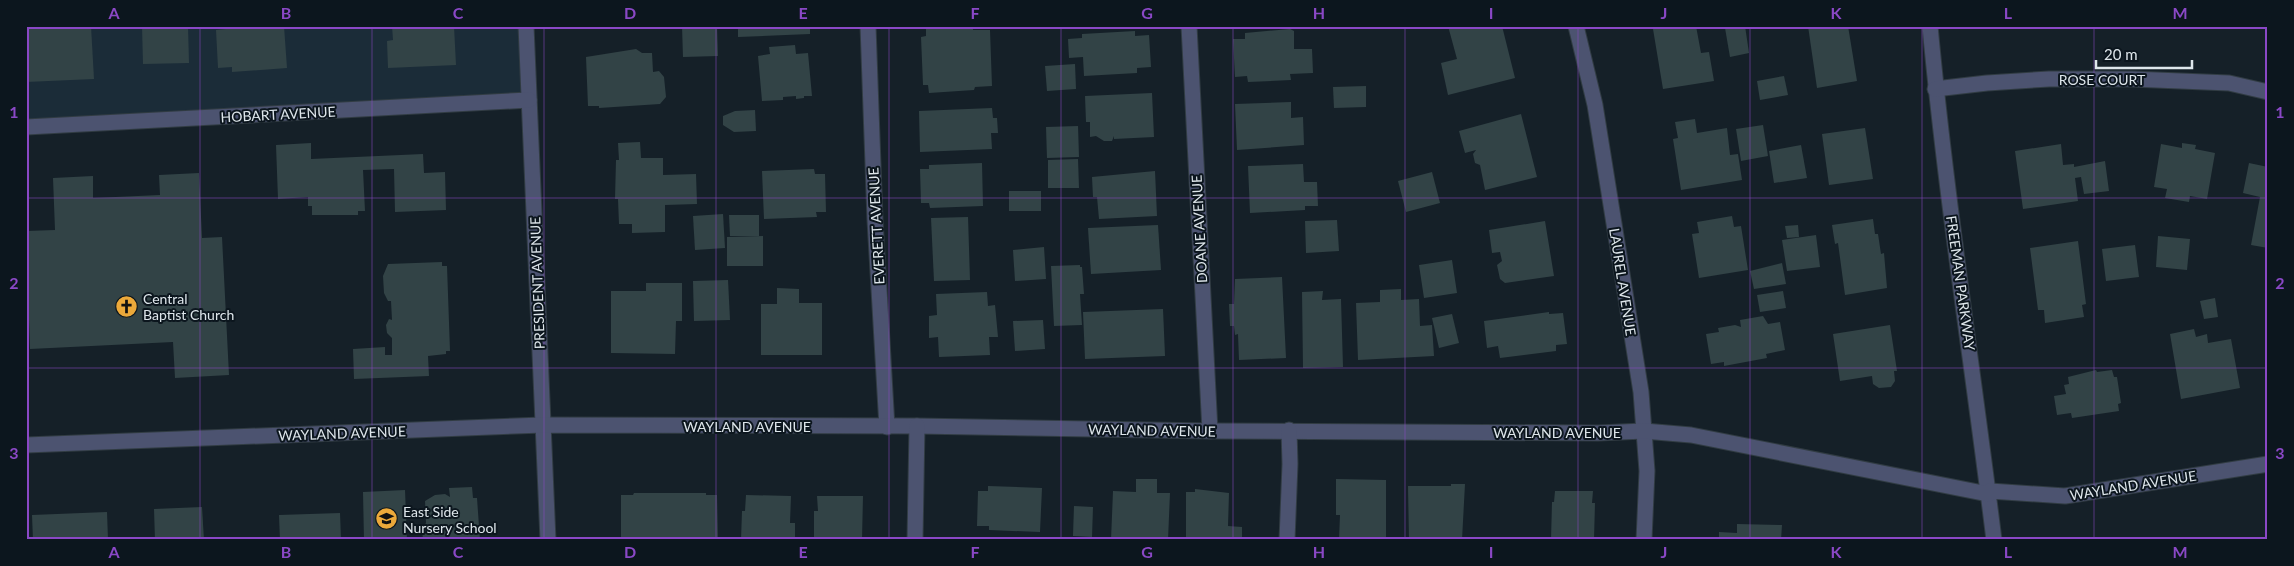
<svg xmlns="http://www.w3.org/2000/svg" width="2294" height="566" viewBox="0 0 2294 566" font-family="Lato,sans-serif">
	<rect width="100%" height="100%" fill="#152028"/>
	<polygon fill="#1b2c38" points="26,26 522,26 525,104 26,128"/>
	<g fill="#324346">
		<polygon points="26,26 91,26 94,79 26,82"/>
		<polygon points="142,26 188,26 189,63 143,64"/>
		<polygon points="255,26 284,26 287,68 232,72 232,67 218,68 216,30"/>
		<polygon points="392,26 454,26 456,65 388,68 387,41 393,40"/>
		<polygon points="682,26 717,26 718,56 683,57"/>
		<polygon points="738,26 810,26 810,34 738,37"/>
		<polygon points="1448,26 1502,26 1515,78 1448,95 1441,63 1457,59"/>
		<polygon points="1657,26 1696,26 1701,53 1709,52 1714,81 1663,89 1653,29 1658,28"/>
		<polygon points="1745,26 1749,53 1730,57 1725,28"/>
		<polygon points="1808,26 1848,26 1857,81 1817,88"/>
		<polygon points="973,27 973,30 990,30 992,86 975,87 974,90 929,93 928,85 923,85 921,37 926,36 926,28"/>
		<polygon points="1290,29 1294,31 1294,49 1312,49 1313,73 1290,74 1291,80 1248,82 1247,76 1235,77 1233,39 1245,39 1245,33"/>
		<polygon points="1135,31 1135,36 1149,35 1151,67 1137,68 1137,73 1084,76 1083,57 1069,58 1068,39 1082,38 1082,34"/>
		<polygon points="795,45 796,54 808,53 812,96 804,96 804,98 796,99 796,96 783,97 783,100 762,101 758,56 770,54 769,47"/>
		<polygon points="636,49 642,53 652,53 653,72 659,71 664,77 666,97 660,104 599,108 599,106 588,106 586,57"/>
		<polygon points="1075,64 1076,89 1047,91 1045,66"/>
		<polygon points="1784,76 1788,95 1760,100 1757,81"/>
		<polygon points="1366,86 1366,107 1334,108 1333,87"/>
		<polygon points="1152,93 1154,137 1114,139 1114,136 1112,141 1104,141 1096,136 1090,137 1090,122 1086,122 1085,96"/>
		<polygon points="1291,102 1291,118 1303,117 1304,145 1237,150 1235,104"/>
		<polygon points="992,108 993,118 997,118 998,133 991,133 992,149 920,152 919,111"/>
		<polygon points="755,110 756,131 734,132 723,125 723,116 735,111"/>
		<polygon points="1521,114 1537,177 1485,190 1480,165 1475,163 1473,154 1476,150 1465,153 1459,131"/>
		<polygon points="1695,119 1697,133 1727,128 1730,155 1738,154 1742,180 1681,190 1673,139 1678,138 1675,122"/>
		<polygon points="1763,125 1768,156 1741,161 1736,129"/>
		<polygon points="1078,126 1079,157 1047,158 1046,127"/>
		<polygon points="1865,128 1873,179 1829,185 1822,134"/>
		<polygon points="640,142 641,158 663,158 663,175 696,174 697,204 665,205 665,232 632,233 632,224 619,224 618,199 615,199 616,160 619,160 618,143"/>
		<polygon points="311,143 311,159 423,154 424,173 445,172 446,210 395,212 394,169 363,170 365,211 358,211 358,215 312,215 312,206 308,206 308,197 278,199 276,145"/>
		<polygon points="2182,143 2196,145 2195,149 2215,153 2207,199 2190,196 2189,202 2165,198 2167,189 2154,187 2161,144 2182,148"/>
		<polygon points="2061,144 2063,165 2074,164 2074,167 2105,161 2109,191 2084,194 2081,177 2075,178 2078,201 2023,209 2015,151"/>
		<polygon points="1801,145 1807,178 1774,183 1769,151"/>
		<polygon points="1078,159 1079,188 1048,188 1048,160"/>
		<polygon points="982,163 983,206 930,208 929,203 921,203 920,169 929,169 929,165"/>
		<polygon points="2249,163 2268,167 2268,248 2251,245 2260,197 2243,193"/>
		<polygon points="1303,164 1304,182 1317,182 1318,206 1305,206 1305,210 1250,213 1248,166"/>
		<polygon points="814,169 815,174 825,174 826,212 816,212 817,217 764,219 762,171"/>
		<polygon points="1155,171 1157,216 1099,219 1097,197 1093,197 1092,177"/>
		<polygon points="1432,172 1440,203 1406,212 1398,181"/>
		<polygon points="199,173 202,238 222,237 229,375 175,378 173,342 30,349 26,231 55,230 53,178 93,176 93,198 160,195 159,175"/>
		<rect x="1009" y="191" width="32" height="20"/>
		<polygon points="723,214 725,248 695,250 693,216"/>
		<polygon points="729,215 759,215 759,236 730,236"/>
		<polygon points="1732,216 1734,227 1741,226 1748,270 1699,278 1692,234 1699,233 1697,222"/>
		<polygon points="968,217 970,280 934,281 931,218"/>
		<polygon points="1873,219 1875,234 1878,234 1881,254 1884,253 1887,288 1845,295 1838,243 1835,244 1832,225"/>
		<polygon points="1337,220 1339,251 1306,253 1305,221"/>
		<polygon points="1545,221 1554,276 1505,283 1500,279 1497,265 1502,261 1500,252 1492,253 1489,230"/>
		<polygon points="1158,225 1161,270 1091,274 1088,228"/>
		<polygon points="1798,225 1799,237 1787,238 1785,226"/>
		<polygon points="1816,235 1820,267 1787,271 1782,240"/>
		<polygon points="763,236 763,266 727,266 727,237"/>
		<polygon points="2158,236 2190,239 2187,270 2156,267"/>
		<polygon points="2078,241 2086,304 2082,305 2084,317 2045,323 2044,310 2038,310 2030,248"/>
		<polygon points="2135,245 2139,277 2106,281 2102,249"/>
		<polygon points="1044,247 1046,279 1015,281 1013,250"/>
		<polygon points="1452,260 1457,293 1424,298 1419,265"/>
		<polygon points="442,262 442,266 447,266 450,351 446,351 446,354 428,356 429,376 354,379 353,349 385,347 385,355 392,355 392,338 387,333 386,325 389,319 392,320 391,301 388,301 384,293 383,276 388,264"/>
		<polygon points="1782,263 1786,284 1754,289 1750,271"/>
		<polygon points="1080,265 1080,267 1082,267 1084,294 1080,294 1082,325 1054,326 1051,266"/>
		<polygon points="1282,277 1286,358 1239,360 1238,334 1235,335 1234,326 1230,326 1229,304 1234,304 1235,279"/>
		<polygon points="728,280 730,320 694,321 693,281"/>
		<polygon points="646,283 682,283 682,321 676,321 675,354 611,353 611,291 646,291"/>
		<polygon points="777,288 799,289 799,303 822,303 822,355 761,355 761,304 777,304"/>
		<polygon points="1401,289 1401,300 1419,299 1420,326 1432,325 1434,356 1358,360 1356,303 1380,302 1380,290"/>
		<polygon points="1323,291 1322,300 1341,299 1343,367 1303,368 1302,292"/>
		<polygon points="1783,291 1786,308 1760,312 1757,295"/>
		<polygon points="987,292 988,306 995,305 998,337 989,337 990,355 939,357 938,337 929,338 929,316 937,315 936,294"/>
		<polygon points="2215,298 2218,317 2204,319 2200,301"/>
		<polygon points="1163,309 1165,356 1085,359 1083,312"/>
		<polygon points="1549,312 1549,314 1563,313 1567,344 1556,345 1556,351 1500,358 1498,346 1487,348 1484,321"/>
		<polygon points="1452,314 1459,343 1439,348 1432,318"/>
		<polygon points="1763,316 1768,324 1780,322 1785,350 1766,354 1767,358 1724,366 1724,362 1711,364 1706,334 1719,332 1718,328 1735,325 1741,327 1740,320"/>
		<polygon points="1043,320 1045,349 1015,351 1013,321"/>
		<polygon points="1890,325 1897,371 1894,371 1895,381 1891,387 1879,388 1873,384 1872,376 1840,381 1833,334"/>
		<polygon points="2194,329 2196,337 2207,334 2208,343 2231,339 2240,388 2181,399 2170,334"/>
		<polygon points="2096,370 2097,372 2112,370 2114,377 2117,377 2121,403 2118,404 2119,411 2072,418 2071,413 2057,415 2054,396 2066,394 2064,385 2069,384 2068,377"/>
		<polygon points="1136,479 1157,479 1157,493 1170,493 1168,540 1111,540 1113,491 1136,492"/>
		<polygon points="1336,479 1386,480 1386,540 1339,540 1340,515 1336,515"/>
		<polygon points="1451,484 1465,484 1462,540 1409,540 1408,486 1451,486"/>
		<polygon points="988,486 1042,488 1040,532 989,530 989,526 977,526 978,491 988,491"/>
		<polygon points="472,487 473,498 477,498 480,540 423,540 422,529 426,523 425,501 435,495 445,494 450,497 449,488"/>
		<polygon points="1195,489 1229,493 1228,526 1242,527 1242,540 1186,540 1186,492 1195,492"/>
		<polygon points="405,490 407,540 364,540 363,492"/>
		<polygon points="1555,491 1593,491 1592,503 1595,503 1594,540 1551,540 1552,502 1554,502"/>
		<polygon points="634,493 706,493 706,495 717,495 718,540 621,540 621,495 633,495"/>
		<polygon points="746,495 791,496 790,523 795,523 795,540 741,540 742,511 745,511"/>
		<polygon points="817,496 863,496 862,540 814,540 814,511 818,511"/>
		<polygon points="1074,506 1093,507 1092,537 1073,536"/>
		<polygon points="202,507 204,540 155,540 154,509"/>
		<polygon points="107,512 108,540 33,540 32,515"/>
		<polygon points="340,513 341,540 280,540 279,515"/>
		<polygon points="1737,524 1782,525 1781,540 1719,540 1719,532 1737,533"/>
	</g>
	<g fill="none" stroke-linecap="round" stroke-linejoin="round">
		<defs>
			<g id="street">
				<polyline points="526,26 548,540"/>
				<polyline points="868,26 875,220 887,427"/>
				<polyline points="1189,26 1210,431"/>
				<polyline points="1576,26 1595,105 1641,392 1647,471 1644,540"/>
				<path d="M 1930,26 C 1946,198 1973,369 1994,540"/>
				<polyline points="1935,89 1987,83 2049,79 2132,79 2229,83 2268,92"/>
				<polyline points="26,127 529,100"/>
				<polyline points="26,445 543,425 917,426 1210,431 1598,433 1644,431 1691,435 1988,494 1990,491 2065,496 2268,464"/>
				<polyline points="915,540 917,426"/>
				<polyline points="1287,540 1290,464 1289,430"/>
			</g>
		</defs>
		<use href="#street" stroke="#313c43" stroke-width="17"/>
		<use href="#street" stroke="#4c5370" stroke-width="15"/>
	</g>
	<path fill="none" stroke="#8a48c6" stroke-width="1" stroke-opacity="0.55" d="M 200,26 L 200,540M 372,26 L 372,540M 544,26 L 544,540M 716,26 L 716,540M 889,26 L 889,540M 1061,26 L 1061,540M 1233,26 L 1233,540M 1405,26 L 1405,540M 1578,26 L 1578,540M 1750,26 L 1750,540M 1922,26 L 1922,540M 2094,26 L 2094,540M 26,198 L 2268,198M 26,368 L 2268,368"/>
	<defs>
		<symbol id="church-disc" viewBox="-11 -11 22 22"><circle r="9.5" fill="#eca93a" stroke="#0c161e"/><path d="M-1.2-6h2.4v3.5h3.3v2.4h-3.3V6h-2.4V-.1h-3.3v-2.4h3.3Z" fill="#111"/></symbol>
		<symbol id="school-disc" viewBox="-11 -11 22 22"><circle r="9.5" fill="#eca93a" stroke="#0c161e"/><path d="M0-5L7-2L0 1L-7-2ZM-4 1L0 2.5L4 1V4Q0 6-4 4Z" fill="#111"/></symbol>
	</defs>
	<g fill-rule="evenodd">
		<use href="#church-disc" x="114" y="294" width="25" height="25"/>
		<use href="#school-disc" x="374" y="506" width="25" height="25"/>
	</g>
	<g text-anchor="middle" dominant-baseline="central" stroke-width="4" stroke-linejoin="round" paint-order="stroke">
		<g font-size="14" fill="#dee6eb" stroke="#0c161e">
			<text x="2102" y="79">ROSE COURT</text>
			<text transform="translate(278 114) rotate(-3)">HOBART AVENUE</text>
			<text transform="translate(876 226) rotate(-93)">EVERETT AVENUE</text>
			<text transform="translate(1199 229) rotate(-93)">DOANE AVENUE</text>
			<text transform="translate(1623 282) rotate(81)">LAUREL AVENUE</text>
			<text transform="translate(537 283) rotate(-92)">PRESIDENT AVENUE</text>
			<text transform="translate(1961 283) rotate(82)">FREEMAN PARKWAY</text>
			<text x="747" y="426">WAYLAND AVENUE</text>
			<text transform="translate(1152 430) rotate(1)">WAYLAND AVENUE</text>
			<text x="1557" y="432">WAYLAND AVENUE</text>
			<text transform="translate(342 433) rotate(-2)">WAYLAND AVENUE</text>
			<text transform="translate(2133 485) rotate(-9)">WAYLAND AVENUE</text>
		</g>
		<g font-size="14" fill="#dee6eb" stroke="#0c161e" text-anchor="start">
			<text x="143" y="298">Central<tspan x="143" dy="16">Baptist Church</tspan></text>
			<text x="403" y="511">East Side<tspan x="403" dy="16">Nursery School</tspan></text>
		</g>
	</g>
	<rect width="2294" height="566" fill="none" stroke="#0c161e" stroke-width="55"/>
	<path d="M2096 60v8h96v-8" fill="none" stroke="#dee6eb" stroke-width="2.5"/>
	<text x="2104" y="60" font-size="15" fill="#dee6eb" stroke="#0c161e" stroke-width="4" paint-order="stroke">20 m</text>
	<rect x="28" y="28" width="2238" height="510" fill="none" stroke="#8a48c6" stroke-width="2"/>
	<g font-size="16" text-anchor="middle" font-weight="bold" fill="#8a48c6">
		<text x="114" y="19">A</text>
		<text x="286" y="19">B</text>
		<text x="458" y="19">C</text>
		<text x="630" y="19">D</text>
		<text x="803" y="19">E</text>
		<text x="975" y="19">F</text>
		<text x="1147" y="19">G</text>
		<text x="1319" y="19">H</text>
		<text x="1491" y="19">I</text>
		<text x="1664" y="19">J</text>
		<text x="1836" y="19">K</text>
		<text x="2008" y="19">L</text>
		<text x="2180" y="19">M</text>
		<text x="14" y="118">1</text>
		<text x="2280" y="118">1</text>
		<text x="14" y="289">2</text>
		<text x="2280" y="289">2</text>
		<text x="14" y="459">3</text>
		<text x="2280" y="459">3</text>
		<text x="114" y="558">A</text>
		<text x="286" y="558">B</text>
		<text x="458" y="558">C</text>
		<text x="630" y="558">D</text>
		<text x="803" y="558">E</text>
		<text x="975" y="558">F</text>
		<text x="1147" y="558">G</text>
		<text x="1319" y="558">H</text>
		<text x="1491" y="558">I</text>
		<text x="1664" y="558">J</text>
		<text x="1836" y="558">K</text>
		<text x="2008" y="558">L</text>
		<text x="2180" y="558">M</text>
	</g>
</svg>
